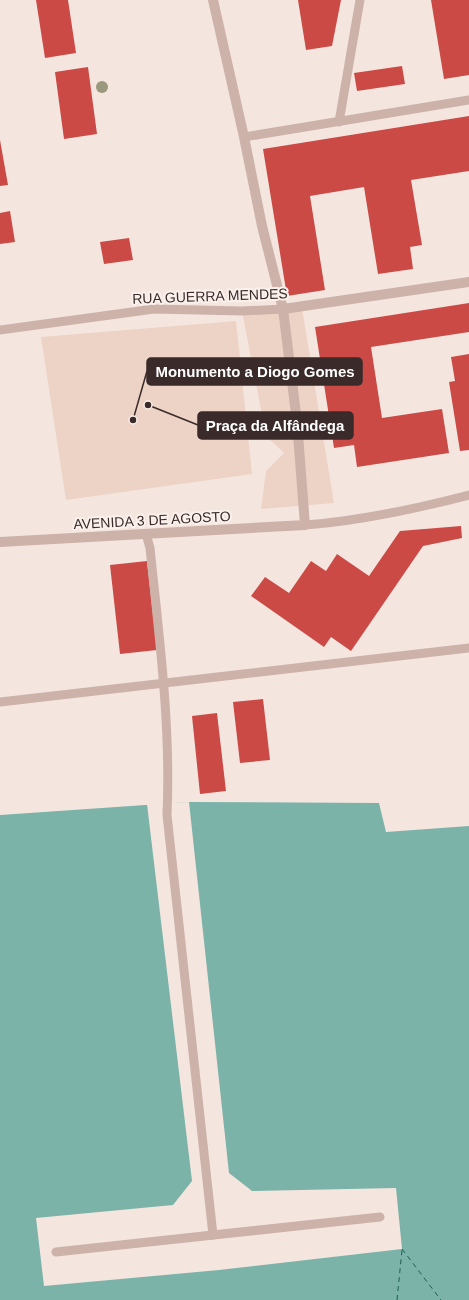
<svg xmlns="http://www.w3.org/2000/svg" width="469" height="1300" viewBox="0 0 469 1300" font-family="Arial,sans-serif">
	<rect width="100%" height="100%" fill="#f4e6df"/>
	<g fill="#ecd3c5">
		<polygon points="302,308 334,503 261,509 266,471 284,453 266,436 242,311"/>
		<polygon points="236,321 252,474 66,500 41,337"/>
	</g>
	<polygon fill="#7cb3a9" points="189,802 379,803 386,832 469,826 469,1300 0,1300 0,815"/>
	<polygon fill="#f4e6df" points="189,802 229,1173 252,1191 396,1188 402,1249 219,1270 44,1286 36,1218 173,1205 192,1181 147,804"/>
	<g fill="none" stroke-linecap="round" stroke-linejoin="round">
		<g stroke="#1d5e55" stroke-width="1" stroke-dasharray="5 4" stroke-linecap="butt">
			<polyline points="402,1249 441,1300"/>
			<polyline points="397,1300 402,1250"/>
		</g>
	</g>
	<g fill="#cb4a46">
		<polygon points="36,0 68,0 76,53 45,58"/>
		<polygon points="298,0 341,0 332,46 306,50"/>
		<polygon points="431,0 469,0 469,75 444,79"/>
		<polygon points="402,66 405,84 357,91 354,73"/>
		<polygon points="88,67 97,134 64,139 55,72"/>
		<polygon points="469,116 469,171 411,180 422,245 410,247 413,269 378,274 364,187 310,196 325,290 287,296 263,149"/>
		<polygon points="0,140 8,185 0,186"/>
		<polygon points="10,211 15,242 0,244 0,213"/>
		<polygon points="129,238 133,260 104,264 100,242"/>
		<polygon points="469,303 469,332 371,347 382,418 442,409 449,453 357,467 354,445 334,448 315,327"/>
		<polygon points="469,354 469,450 460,451 449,382 455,381 451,357"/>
		<polygon points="461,526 462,538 423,546 351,651 331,637 324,647 251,596 265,577 289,593 311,561 326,571 337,554 369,576 400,531"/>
		<polygon points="147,561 157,650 120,654 110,565"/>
		<polygon points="263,699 270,760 240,763 233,702"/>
		<polygon points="217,713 226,791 200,794 192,716"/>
	</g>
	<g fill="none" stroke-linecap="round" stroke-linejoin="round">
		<g stroke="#cdb2aa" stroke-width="9">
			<polyline points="339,122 360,0"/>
			<polyline points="244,137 469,100"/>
			<polyline points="0,330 154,309 242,311 283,309"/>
			<path d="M 305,525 C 361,521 415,509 469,495"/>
			<path d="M 146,534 L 150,548 C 159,636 171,725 167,815 L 213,1235"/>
			<polyline points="0,702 469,648"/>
			<polyline points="56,1252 380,1217"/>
		</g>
		<g stroke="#cdb2aa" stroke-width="10">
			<polyline points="283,309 469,282"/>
			<polyline points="0,542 305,525 297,422 283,309 262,226 244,137 213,0"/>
		</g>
	</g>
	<circle fill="#9b997d" cx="102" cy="87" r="6"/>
	<g text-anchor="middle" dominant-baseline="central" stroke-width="4" stroke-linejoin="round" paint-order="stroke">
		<g font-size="14" fill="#3a2b2a" stroke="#fbf1ec">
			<text transform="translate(210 296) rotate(-2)">RUA GUERRA MENDES</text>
			<text transform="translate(152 520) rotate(-3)">AVENIDA 3 DE AGOSTO</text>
		</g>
	</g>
	<path fill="none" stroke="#3a2b2a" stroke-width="1.5" d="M133 420L147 371M148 405L198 425"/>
	<g fill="#3a2b2a" stroke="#fbf1ec" stroke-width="1.5">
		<circle cx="133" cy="420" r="4"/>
		<circle cx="148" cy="405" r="4"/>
	</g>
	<g fill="#3a2b2a" stroke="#3a2b2a" stroke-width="1.5">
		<rect x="147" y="358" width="215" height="27" rx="4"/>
		<rect x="198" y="412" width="155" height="27" rx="4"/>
	</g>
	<g font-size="15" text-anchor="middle" font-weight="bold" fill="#fff">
		<text x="255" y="377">Monumento a Diogo Gomes</text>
		<text x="275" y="431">Praça da Alfândega</text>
	</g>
</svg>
